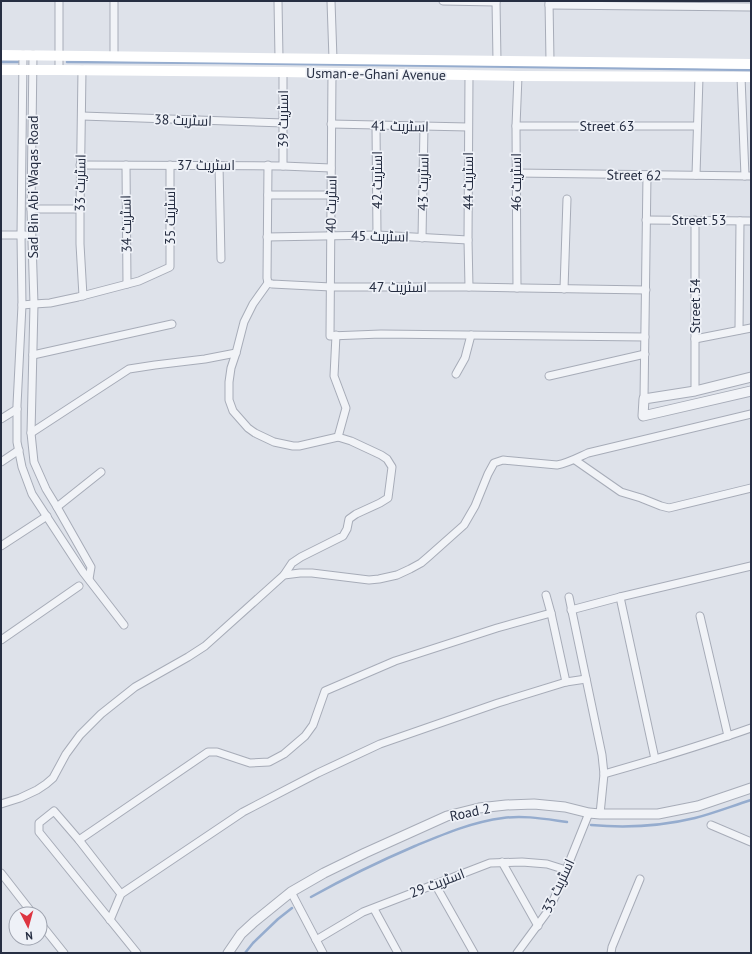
<svg xmlns="http://www.w3.org/2000/svg" width="752" height="954" viewBox="0 0 752 954" font-family="'PT Sans',Cairo,sans-serif">
	<rect width="100%" height="100%" fill="#dee2ea"/>
	<g fill="none" stroke-linecap="round" stroke-linejoin="round">
		<g stroke="#95acce" stroke-width="2.5">
			<polyline points="1,62 18,62"/>
			<polyline points="67,62 221,63 751,70"/>
			<path d="M 591,825 C 625,828 662,826 695,818 C 714,813 732,806 751,800"/>
			<path d="M 311,897 C 345,878 380,861 415,846 C 444,834 472,822 503,818 C 524,815 545,819 567,822"/>
			<polyline points="245,953 253,943 278,919 292,908"/>
		</g>
		<defs>
			<g id="minor">
				<polyline points="59,1 59,70"/>
				<polyline points="114,1 114,56"/>
				<polyline points="278,1 279,58"/>
				<polyline points="331,1 333,59"/>
				<polyline points="443,1 496,2"/>
				<polyline points="496,1 497,61"/>
				<polyline points="549,1 550,61"/>
				<polyline points="549,5 751,7"/>
				<polyline points="23,55 21,235 22,305 17,405 17,442 22,467 32,494 83,572 124,625"/>
				<polyline points="33,55 31,209 34,304 31,433 34,462 46,489 57,507 91,567 89,579"/>
				<polyline points="82,70 80,209 80,244 83,296"/>
				<polyline points="332,73 330,336 381,334 645,337"/>
				<polyline points="469,75 468,240 469,287"/>
				<polyline points="741,77 745,176"/>
				<polyline points="82,116 284,123"/>
				<polyline points="331,124 468,127"/>
				<polyline points="376,126 377,235"/>
				<polyline points="516,126 697,126"/>
				<polyline points="80,165 283,166 331,168"/>
				<polyline points="126,165 127,284"/>
				<polyline points="219,165 221,259"/>
				<polyline points="268,165 267,278 268,283 272,284 331,287 469,287 646,290"/>
				<polyline points="283,166 283,72"/>
				<polyline points="516,173 751,176"/>
				<polyline points="696,175 699,77"/>
				<polyline points="268,195 331,195"/>
				<polyline points="31,209 80,209"/>
				<polyline points="646,220 751,221"/>
				<polyline points="695,220 695,391"/>
				<polyline points="1,235 25,235"/>
				<polyline points="267,237 377,235 468,240"/>
				<polyline points="422,238 424,126"/>
				<polyline points="268,283 253,304 244,322 236,353 231,368 229,382 229,400 233,411 248,428 255,433 274,442 293,446 299,446 338,437 351,441 381,455 387,459 392,467 388,498 380,503 356,514 349,519 347,529 343,536 301,557 292,563 284,575"/>
				<polyline points="517,288 516,126 518,76"/>
				<polyline points="564,289 567,199"/>
				<polyline points="22,305 34,304 50,303 78,297 139,281 170,267 170,165"/>
				<polyline points="739,330 740,221"/>
				<polyline points="336,335 334,376 346,408 338,437"/>
				<polyline points="695,339 751,328"/>
				<polyline points="33,355 172,324"/>
				<polyline points="456,374 465,358 471,335"/>
				<polyline points="549,376 645,354"/>
				<polyline points="644,399 647,175"/>
				<polyline points="1,419 17,409"/>
				<polyline points="31,433 129,369 155,365 205,359 236,353"/>
				<polyline points="575,460 621,492 641,498 661,506 669,508 751,488"/>
				<polyline points="1,462 19,450"/>
				<polyline points="57,507 101,472"/>
				<polyline points="1,546 47,516"/>
				<polyline points="546,595 551,613 566,682"/>
				<polyline points="569,597 602,755 604,774 600,814"/>
				<polyline points="620,597 655,759"/>
				<polyline points="571,610 620,597 751,566"/>
				<polyline points="700,616 728,736"/>
				<polyline points="1,640 79,586"/>
				<path d="M 604,774 C 653,760 703,745 751,728"/>
				<path d="M 1,804 L 20,798 L 37,790 L 46,784 L 53,778 L 66,754 L 80,735 L 101,714 L 135,687 L 188,657 L 205,646 L 284,575 L 300,573 L 312,573 L 369,580 L 379,579 L 397,575 L 410,569 L 421,563 L 428,557 L 464,525 L 475,506 L 488,474 L 494,463 L 503,460 L 557,465 C 568,463 577,458 588,453 L 751,414"/>
				<polyline points="711,825 751,842"/>
				<polyline points="79,840 208,752 217,752 250,763 269,762 284,754 305,736 313,725 325,691 395,661 497,628 551,613"/>
				<polyline points="502,862 538,926"/>
				<polyline points="1,873 33,914"/>
				<polyline points="435,884 474,953"/>
				<polyline points="291,892 323,953"/>
				<polyline points="121,894 79,840 54,811 39,823 39,832 137,953"/>
				<polyline points="374,909 398,953"/>
				<polyline points="110,920 121,894 243,812 318,773 380,744 498,703 566,682 586,679"/>
				<polyline points="40,923 64,953"/>
				<polyline points="316,940 363,912 490,863 522,862 547,864 566,870"/>
				<polyline points="517,953 548,911 565,876 566,870 589,813"/>
				<polyline points="611,953 612,947 640,879"/>
			</g>
			<g id="tertiary">
				<polyline points="751,377 695,391 644,399 643,416 751,391"/>
				<polyline points="228,953 241,934 254,922 291,892 324,873 365,853 447,816 479,808 506,805 534,804 565,807 589,813 600,814 658,814 698,806 751,788"/>
			</g>
		</defs>
		<use href="#minor" stroke="#a7acb8" stroke-width="9"/>
		<use href="#tertiary" stroke="#a7acb8" stroke-width="11"/>
		<use href="#minor" stroke="#f1f3f7" stroke-width="7"/>
		<use href="#tertiary" stroke="#f1f3f7" stroke-width="9"/>
		<g stroke="#fff" stroke-width="10">
			<polyline points="1,55 751,64"/>
			<polyline points="1,70 59,70 283,72 518,76 751,77"/>
		</g>
	</g>
	<g text-anchor="middle" dominant-baseline="central" stroke-width="3.5" stroke-linejoin="round" paint-order="stroke">
		<g font-size="14" fill="#262e42" stroke="#eef1f7">
			<text transform="translate(376 74) rotate(1)">Usman-e-Ghani Avenue</text>
			<text transform="translate(283 119) rotate(-90)">اسٹریٹ 39</text>
			<text transform="translate(183 120) rotate(2)">اسٹریٹ 38</text>
			<text transform="translate(400 126) rotate(1)">اسٹریٹ 41</text>
			<text x="607" y="126">Street 63</text>
			<text x="206" y="165">اسٹریٹ 37</text>
			<text transform="translate(634 175) rotate(1)">Street 62</text>
			<text transform="translate(377 180) rotate(-90)">اسٹریٹ 42</text>
			<text transform="translate(468 181) rotate(-90)">اسٹریٹ 44</text>
			<text transform="translate(423 182) rotate(-89)">اسٹریٹ 43</text>
			<text transform="translate(516 182) rotate(-90)">اسٹریٹ 46</text>
			<text transform="translate(80 183) rotate(-89)">اسٹریٹ 33</text>
			<text transform="translate(33 187) rotate(-90)">Sad Bin Abi Waqas Road</text>
			<text transform="translate(331 204) rotate(-89)">اسٹریٹ 40</text>
			<text transform="translate(170 216) rotate(-90)">اسٹریٹ 35</text>
			<text x="699" y="220">Street 53</text>
			<text transform="translate(126 224) rotate(-91)">اسٹریٹ 34</text>
			<text transform="translate(380 236) rotate(1)">اسٹریٹ 45</text>
			<text x="398" y="287">اسٹریٹ 47</text>
			<text transform="translate(695 306) rotate(-90)">Street 54</text>
			<text transform="translate(470 812) rotate(-12)">Road 2</text>
			<text transform="translate(437 883) rotate(-21)">اسٹریٹ 29</text>
			<text transform="translate(558 886) rotate(-65)">اسٹریٹ 33</text>
		</g>
	</g>
	<rect width="752" height="954" fill="none" stroke="#262e42" stroke-width="4"/>
	<g transform="translate(28 926) rotate(174)"><circle r="19" fill="#eef1f7" stroke="#9ea3af"/>
	<path d="M0-3L7 15L0 10L-7 15Z" fill="#dd3541"/>
	<text y="-6" font-size="11" font-weight="bold" text-anchor="middle" fill="#262e42">N</text>
	</g>
</svg>
